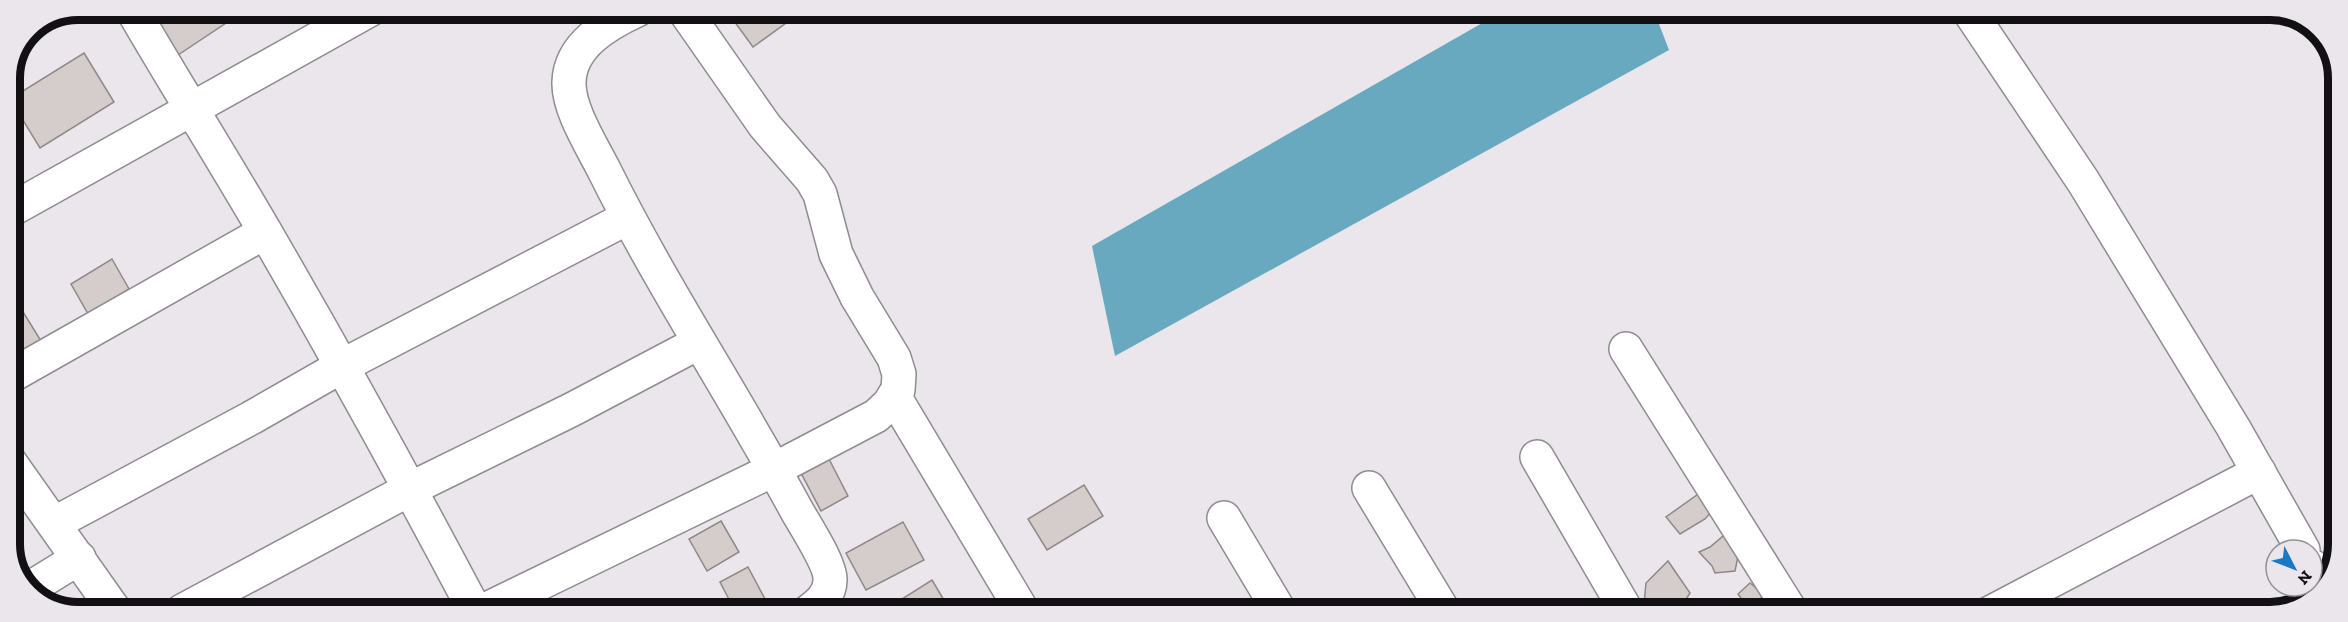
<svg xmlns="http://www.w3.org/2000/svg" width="2348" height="622" viewBox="0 0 2348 622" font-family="'Zilla Slab',serif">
	<rect width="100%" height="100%" fill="#eae6ec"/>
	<polygon fill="#69a9bf" points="1505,10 1654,11 1669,50 1115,356 1092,246"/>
	<g fill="#d4cdcc" stroke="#8f8887" stroke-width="1.5">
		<polygon points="157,9 234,9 238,15 175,57 148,15"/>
		<polygon points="726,10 804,10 753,47"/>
		<polygon points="84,53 114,102 40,148 10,99"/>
		<polygon points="112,259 129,289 110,301 91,319 71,284"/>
		<polygon points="20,307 46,349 9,373 9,314"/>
		<polygon points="829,459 848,496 821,511 801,473"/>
		<polygon points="1084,485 1103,516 1047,550 1028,519"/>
		<polygon points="1701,492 1713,510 1705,519 1680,534 1666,517"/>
		<polygon points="721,521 739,552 707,571 689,539"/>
		<polygon points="903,522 924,560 866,590 846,553"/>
		<polygon points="1729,531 1739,551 1735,571 1715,573 1712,566 1699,552 1710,547"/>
		<polygon points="1668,561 1690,593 1678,612 1653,612 1644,604 1646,583"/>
		<polygon points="748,567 765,599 742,611 735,611 720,582"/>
		<polygon points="932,580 951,612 899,612 894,604"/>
		<polygon points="1750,583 1764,594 1751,612 1738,594"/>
		<polygon points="1591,603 1601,605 1606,612 1571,612 1570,607"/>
	</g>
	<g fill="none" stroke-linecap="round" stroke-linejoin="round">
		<defs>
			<g id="minor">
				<path d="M 132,9 C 176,85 223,159 267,235 C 339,359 408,484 475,611"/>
				<path d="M 637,10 C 607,24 570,45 569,82 C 568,109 592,146 604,170 C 662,287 735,396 797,511 C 805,525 831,565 830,580 C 830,595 819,604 808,612"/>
				<polyline points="1969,11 2083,181 2233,427 2303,550"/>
				<polyline points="9,211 371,9"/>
				<polyline points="1626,349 1792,613"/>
				<polyline points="9,377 265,232"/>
				<polyline points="894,396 1023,612"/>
				<polyline points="1537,457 1627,612"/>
				<polyline points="9,461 115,611"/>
				<polyline points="1369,488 1444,612"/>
				<polyline points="1224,518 1280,612"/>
				<polyline points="55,523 251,418 342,366 627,218"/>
				<polyline points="2312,566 2322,584"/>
				<polyline points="27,590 79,558"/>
				<polyline points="182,611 410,489 571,410 698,343"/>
				<polyline points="483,611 775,469 876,416 889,404 898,390 899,374 894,358 857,297 836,254 820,194 812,180 765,126 684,10"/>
				<polyline points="1990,613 2259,472"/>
			</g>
		</defs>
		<use href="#minor" stroke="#8f8b91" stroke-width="36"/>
		<use href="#minor" stroke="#fff" stroke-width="33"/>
	</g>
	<path d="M0 0H2348V622H0ZM78 20H2270A58 58 0 0 1 2328 78V544A58 58 0 0 1 2270 602H78A58 58 0 0 1 20 544V78A58 58 0 0 1 78 20Z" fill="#eae6ec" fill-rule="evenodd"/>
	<path fill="none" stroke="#121012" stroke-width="8" d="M78 20H2270A58 58 0 0 1 2328 78V544A58 58 0 0 1 2270 602H78A58 58 0 0 1 20 544V78A58 58 0 0 1 78 20Z"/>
	<g transform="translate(2294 568) rotate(132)"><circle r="28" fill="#eae6ec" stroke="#949095" stroke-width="1.5"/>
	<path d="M0-4.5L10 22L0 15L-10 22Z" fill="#1a78c4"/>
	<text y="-9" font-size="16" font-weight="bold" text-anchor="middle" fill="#121012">N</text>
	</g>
</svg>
